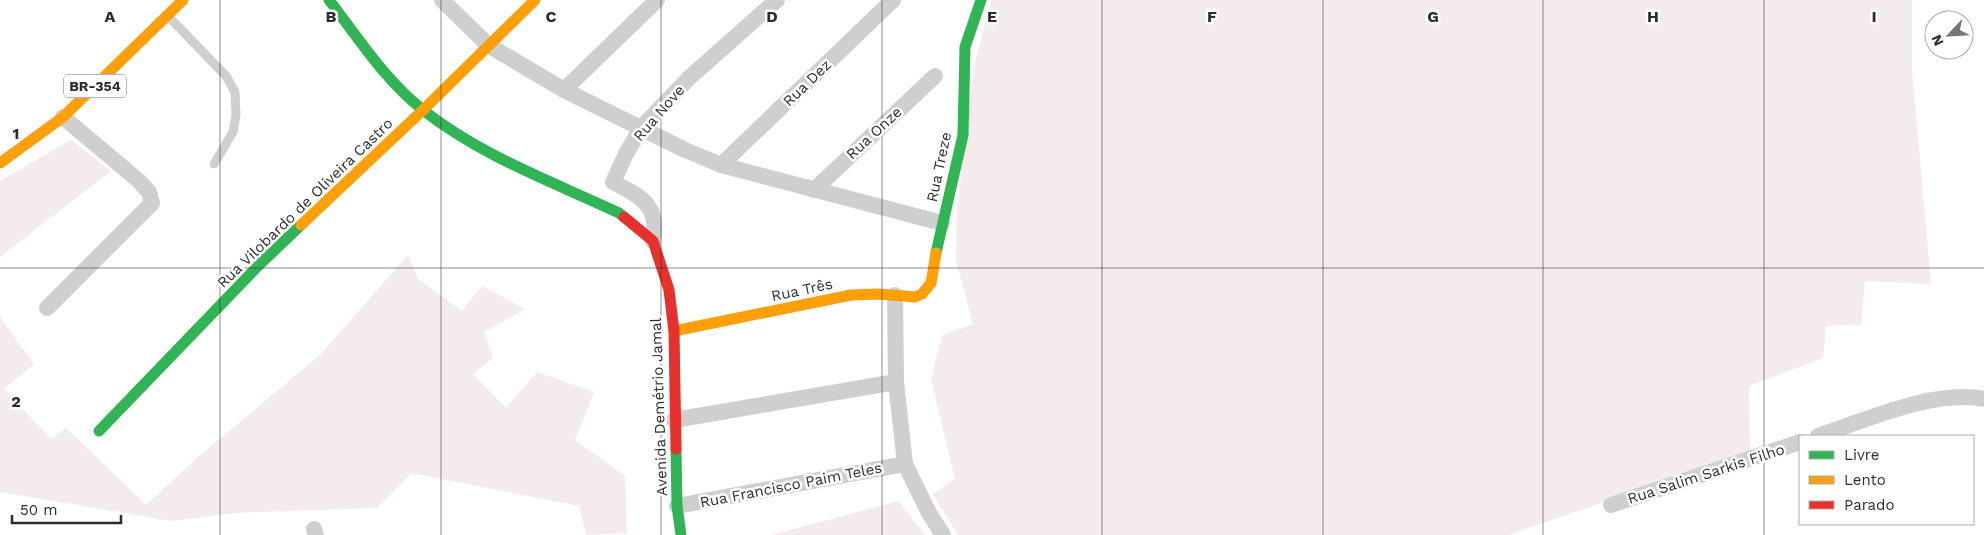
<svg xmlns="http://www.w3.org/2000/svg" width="1984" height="535" viewBox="0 0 1984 535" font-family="'Work Sans',sans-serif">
	<rect width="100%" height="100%" fill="#fff"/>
	<g fill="#f4ebec">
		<polygon points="991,0 1912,0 1912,68 1931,284 1865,281 1861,325 1826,326 1823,358 1749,386 1750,451 1509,535 958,535 933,494 955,479 931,379 942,335 973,324 956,260 957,208 975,63"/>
		<polygon points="71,140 111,171 0,257 0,181"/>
		<polygon points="408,255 418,279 462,311 482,286 525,309 484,332 493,358 473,374 506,408 537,372 594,392 575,440 625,476 627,533 586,535 579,506 411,473 377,508 235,513 172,521 0,492 0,317 34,364 4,389 51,439 66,428 146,505 198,457 321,354"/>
		<polygon points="899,501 925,535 771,535"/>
	</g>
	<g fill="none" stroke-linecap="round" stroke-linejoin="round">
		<polyline stroke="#cfcfcf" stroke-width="9" points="170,18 226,76 235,92 236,115 233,132 214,164"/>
		<g stroke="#cfcfcf" stroke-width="16">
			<polyline points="442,0 488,45 564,90 683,149 721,165 942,223"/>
			<polyline points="564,90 657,0"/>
			<polyline points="721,165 893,0"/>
			<polyline points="814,190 935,76"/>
			<path d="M 653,241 C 660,205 641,197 613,182 L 626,154 L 641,128 L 689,78 L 777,0"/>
			<polyline points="895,295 896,382 905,464 929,513 943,535"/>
			<polyline points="47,308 152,203 149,192 139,181 63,117"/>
			<polyline points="674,420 896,382"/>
			<path d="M 1818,436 C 1866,420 1934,389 1984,399"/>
			<polyline points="1611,505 1800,442"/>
			<polyline points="677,506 905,464"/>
			<polyline points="314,529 316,535"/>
		</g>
		<g stroke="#30b455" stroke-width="11">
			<path d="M 329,0 C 358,38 385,80 423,110 C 481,156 553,182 619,213 L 624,217"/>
			<polyline points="936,253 963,135 965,47 981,0"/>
			<polyline points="99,431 258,266 301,225"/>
			<polyline points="676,449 677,506 681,535"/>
		</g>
		<g stroke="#ff9f0a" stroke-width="11">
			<polyline points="0,163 63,117 183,0"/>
			<polyline points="301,225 423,110 535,0"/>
			<polyline points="674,331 851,295 879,294 915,297 922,294 931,283 936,253"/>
		</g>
		<polyline stroke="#e5322d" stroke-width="11" points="624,217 653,241 669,290 674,331 676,449"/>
	</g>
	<path fill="none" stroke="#2d2d2d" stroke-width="1" stroke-opacity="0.55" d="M 220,0 L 220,535M 441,0 L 441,535M 661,0 L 661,535M 882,0 L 882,535M 1102,0 L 1102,535M 1323,0 L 1323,535M 1543,0 L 1543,535M 1764,0 L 1764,535M 0,268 L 1984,268"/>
	<g text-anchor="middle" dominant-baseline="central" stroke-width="5" stroke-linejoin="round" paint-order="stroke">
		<rect fill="#fff" stroke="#6c6c6c" stroke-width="1" x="64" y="74.5" width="62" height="23" rx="4"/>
		<g font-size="14" font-weight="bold" fill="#2d2d2d">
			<text x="95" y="86">BR-354</text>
		</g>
		<g font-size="15" fill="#2d2d2d" stroke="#fff">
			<text transform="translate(807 83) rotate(-44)">Rua Dez</text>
			<text transform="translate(659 113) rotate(-49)">Rua Nove</text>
			<text transform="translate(874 133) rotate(-43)">Rua Onze</text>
			<text transform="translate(939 167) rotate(-78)">Rua Treze</text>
			<text transform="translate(305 203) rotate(-44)">Rua Vilobardo de Oliveira Castro</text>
			<text transform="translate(802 290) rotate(-12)">Rua Três</text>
			<text transform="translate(659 407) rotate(-92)">Avenida Demétrio Jamal</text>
			<text transform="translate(1706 474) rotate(-18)">Rua Salim Sarkis Filho</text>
			<text transform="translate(791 485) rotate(-11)">Rua Francisco Paim Teles</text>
		</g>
	</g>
	<g font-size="16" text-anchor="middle" font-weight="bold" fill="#2d2d2d" stroke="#fff" stroke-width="5" stroke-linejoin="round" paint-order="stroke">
		<text x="110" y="22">A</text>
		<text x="331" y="22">B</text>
		<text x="551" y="22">C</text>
		<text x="772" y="22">D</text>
		<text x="992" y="22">E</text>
		<text x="1212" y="22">F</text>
		<text x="1433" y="22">G</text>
		<text x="1653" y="22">H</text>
		<text x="1874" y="22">I</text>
		<text x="16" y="139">1</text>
		<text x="16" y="407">2</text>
	</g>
	<rect x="1799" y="435" width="175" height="90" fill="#ffffff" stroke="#ababab"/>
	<rect x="1809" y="451" width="25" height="8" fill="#30b455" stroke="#ababab"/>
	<text x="1844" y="460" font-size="15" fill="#2d2d2d">Livre</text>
	<rect x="1809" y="476" width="25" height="8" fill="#ff9f0a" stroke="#ababab"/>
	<text x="1844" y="485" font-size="15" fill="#2d2d2d">Lento</text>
	<rect x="1809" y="501" width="25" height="8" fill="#e5322d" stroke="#ababab"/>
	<text x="1844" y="510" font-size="15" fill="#2d2d2d">Parado</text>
	<g transform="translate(1949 35) rotate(245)"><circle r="24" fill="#ffffff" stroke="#ababab"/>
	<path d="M0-4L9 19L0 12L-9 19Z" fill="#767676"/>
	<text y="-8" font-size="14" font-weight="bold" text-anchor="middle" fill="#2d2d2d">N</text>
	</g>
	<path d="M12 515v8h109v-8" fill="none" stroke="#2d2d2d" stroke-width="2.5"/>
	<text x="20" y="515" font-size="15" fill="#2d2d2d" stroke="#ffffff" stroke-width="4" paint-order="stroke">50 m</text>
</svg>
